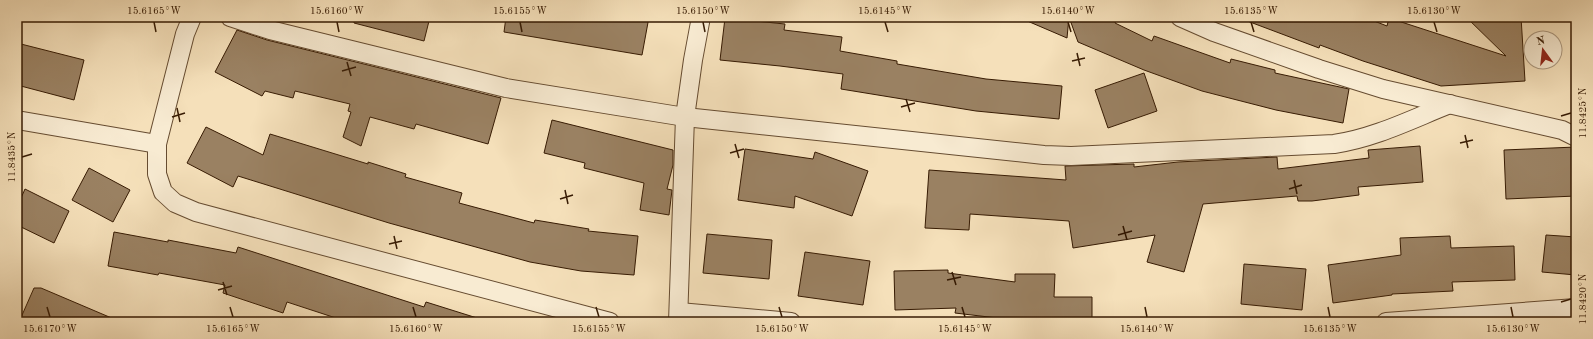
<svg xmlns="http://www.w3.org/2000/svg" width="1593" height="339" viewBox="0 0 1593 339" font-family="'Old Standard TT',serif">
	<rect width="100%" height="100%" fill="#f5e0ba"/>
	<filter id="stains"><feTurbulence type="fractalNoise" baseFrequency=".005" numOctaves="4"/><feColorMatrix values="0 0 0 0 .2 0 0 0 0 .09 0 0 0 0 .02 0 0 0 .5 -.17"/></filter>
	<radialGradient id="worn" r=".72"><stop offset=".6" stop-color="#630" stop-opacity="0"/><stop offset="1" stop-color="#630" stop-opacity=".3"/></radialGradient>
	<g fill="#9a8162" stroke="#371b03">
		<polygon points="354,17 430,17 424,41 354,23"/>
		<polygon points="506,17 649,17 642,55 504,32"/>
		<polygon points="1018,17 1069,17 1067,38"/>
		<polygon points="1069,17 1117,17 1115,23 1152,41 1154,36 1230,63 1231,59 1275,70 1275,73 1349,89 1343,123 1276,110 1202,91 1144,70 1078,42"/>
		<polygon points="1242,17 1364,17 1387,26 1389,18 1506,56 1466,17 1521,17 1525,81 1441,86 1363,61 1320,45 1319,48 1242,19"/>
		<polygon points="725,18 785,24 784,30 842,37 840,51 897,61 897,64 986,79 1062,86 1059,119 976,111 841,89 843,74 780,66 720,60"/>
		<polygon points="237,30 267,40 501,98 488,144 416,124 414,129 370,117 361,146 343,137 351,112 348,111 350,104 295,91 293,98 265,91 262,96 215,72"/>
		<polygon points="17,43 84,60 74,100 17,85"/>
		<polygon points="1144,73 1157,111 1108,128 1095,90"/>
		<polygon points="552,120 673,150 673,165 667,189 672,190 669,215 640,210 644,183 584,168 585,163 544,153"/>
		<polygon points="206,127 263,155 270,134 368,164 368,162 406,174 405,177 462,193 459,203 534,223 535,220 589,229 588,231 638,236 634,275 581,271 530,262 389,223 238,176 233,187 187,163"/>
		<polygon points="1420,146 1423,182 1358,187 1359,195 1312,201 1298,201 1297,196 1203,204 1184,272 1147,262 1155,235 1073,248 1069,221 970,214 969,230 925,228 929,170 1066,180 1065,166 1134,164 1134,167 1178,162 1277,157 1278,169 1369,158 1368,150"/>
		<polygon points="1576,147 1576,196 1506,199 1504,150"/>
		<polygon points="745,149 813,159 815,152 868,171 852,216 795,196 794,208 738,200"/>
		<polygon points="89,168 130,190 113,222 72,200"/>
		<polygon points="25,189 69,211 54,243 17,225 17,207"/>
		<polygon points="114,232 168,242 168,240 236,253 238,247 424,307 426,302 477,318 477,322 348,322 287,302 283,313 223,293 225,285 159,273 158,275 108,266"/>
		<polygon points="707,234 772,240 769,279 703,273"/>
		<polygon points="1546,235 1576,237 1576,275 1542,272"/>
		<polygon points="1450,236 1451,248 1514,246 1515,280 1452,282 1453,291 1392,294 1392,295 1333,303 1328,265 1401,255 1400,238"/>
		<polygon points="805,252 870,261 863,305 798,296"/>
		<polygon points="1244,264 1306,269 1302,310 1241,304"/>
		<polygon points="948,270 948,273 1015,282 1015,274 1055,274 1054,297 1092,297 1092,322 1014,322 1014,320 955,313 956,308 895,310 894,271"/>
		<polygon points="34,288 41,288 121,322 19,322"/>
	</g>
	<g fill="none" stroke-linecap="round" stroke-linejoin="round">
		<defs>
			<g id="street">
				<polyline points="192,17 185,34 157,144 157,174 163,192 175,203 196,212 610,322"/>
				<path d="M 230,17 L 270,30 L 506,88 L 685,117 L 1044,155 L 1071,156 L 1334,144 C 1375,138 1412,119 1450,104"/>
				<polyline points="1180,17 1214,32 1319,69 1383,89 1562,130 1576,137"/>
				<polyline points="17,120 157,144"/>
				<polyline points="679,312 791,322"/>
				<polyline points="678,322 685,117 693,60 701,17"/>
				<polyline points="1386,322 1576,308"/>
			</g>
		</defs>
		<use href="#street" stroke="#664c31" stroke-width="20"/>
		<use href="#street" stroke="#f8ebd2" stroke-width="18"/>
	</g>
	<path fill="none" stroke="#371b03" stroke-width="1.5" d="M 154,22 L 156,32M 337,22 L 339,32M 520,22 L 522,32M 703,22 L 705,32M 885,22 L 888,32M 1068,22 L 1071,32M 1251,22 L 1254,32M 1434,22 L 1437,32M 1077,53 L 1080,66M 1072,61 L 1085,58M 347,62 L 351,76M 342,71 L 356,67M 906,99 L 910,112M 901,107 L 915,103M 177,108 L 180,122M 1561,116 L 1571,113M 172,117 L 185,113M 1465,135 L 1468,148M 1460,143 L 1473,140M 735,144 L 739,158M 730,153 L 744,149M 22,157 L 32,154M 1294,180 L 1297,194M 1289,189 L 1302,185M 565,190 L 568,204M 560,199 L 573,195M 1123,226 L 1127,240M 1118,235 L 1132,231M 394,236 L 397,249M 389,244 L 402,241M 952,272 L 956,285M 947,280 L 961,277M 223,282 L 227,295M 218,290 L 232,286M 1561,302 L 1571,299M 47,307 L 50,317M 230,307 L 233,317M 413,307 L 416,317M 596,307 L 599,317M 779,307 L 782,317M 962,307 L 965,317M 1145,307 L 1147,317M 1328,307 L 1330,317M 1511,307 L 1513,317"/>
	<rect width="1593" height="339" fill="none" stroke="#f5e0ba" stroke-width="44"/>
	<g transform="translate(1543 50) rotate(345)"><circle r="19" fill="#f8ebd2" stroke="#ab987f"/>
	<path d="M0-3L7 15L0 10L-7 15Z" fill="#8f2418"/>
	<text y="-6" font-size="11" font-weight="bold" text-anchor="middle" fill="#371b03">N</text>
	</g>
	<rect x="22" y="22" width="1549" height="295" fill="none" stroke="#371b03" stroke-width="1.5"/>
	<g font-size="10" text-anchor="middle" fill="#371b03">
		<text x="154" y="14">15.6165°W</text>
		<text x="337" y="14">15.6160°W</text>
		<text x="520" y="14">15.6155°W</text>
		<text x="703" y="14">15.6150°W</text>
		<text x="885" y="14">15.6145°W</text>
		<text x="1068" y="14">15.6140°W</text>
		<text x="1251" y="14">15.6135°W</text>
		<text x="1434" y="14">15.6130°W</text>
		<text transform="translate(1582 113) rotate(-90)" y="4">11.8425°N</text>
		<text transform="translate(11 157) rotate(-90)" y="4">11.8435°N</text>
		<text transform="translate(1582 299) rotate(-90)" y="4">11.8420°N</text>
		<text x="50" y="332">15.6170°W</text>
		<text x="233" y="332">15.6165°W</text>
		<text x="416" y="332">15.6160°W</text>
		<text x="599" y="332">15.6155°W</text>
		<text x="782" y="332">15.6150°W</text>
		<text x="965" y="332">15.6145°W</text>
		<text x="1147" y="332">15.6140°W</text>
		<text x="1330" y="332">15.6135°W</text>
		<text x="1513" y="332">15.6130°W</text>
	</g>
	<rect width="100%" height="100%" filter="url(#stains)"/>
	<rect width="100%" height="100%" fill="url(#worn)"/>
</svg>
